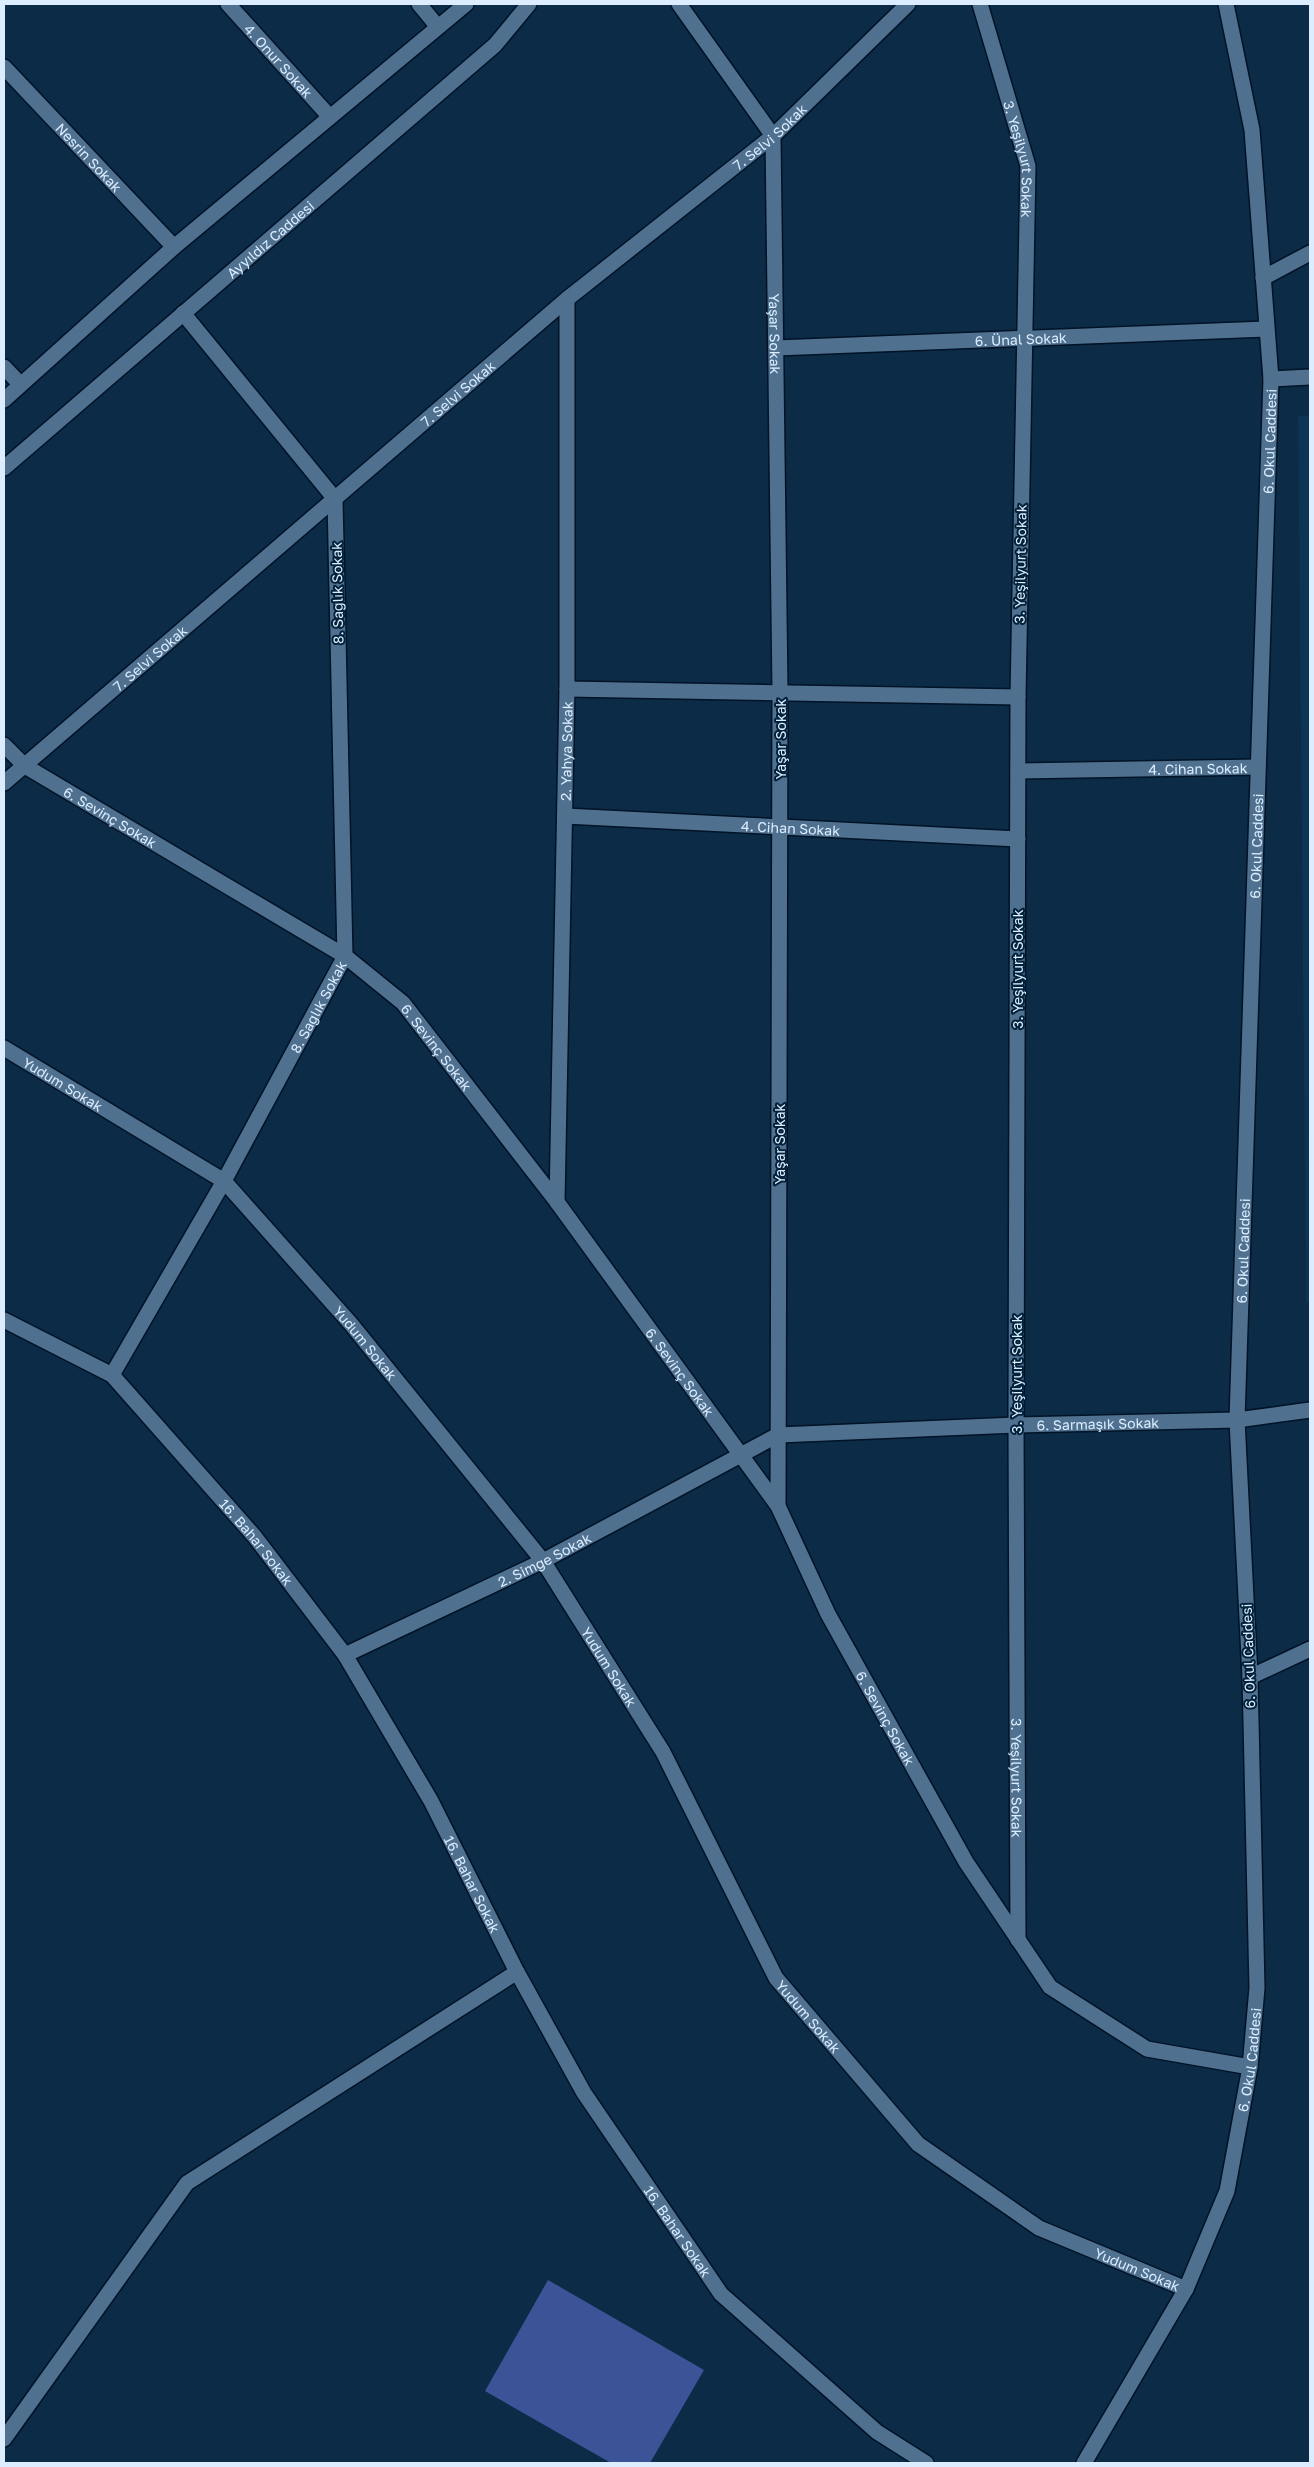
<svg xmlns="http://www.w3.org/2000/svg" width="1314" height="2467" viewBox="0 0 1314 2467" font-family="'Golos Text',sans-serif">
	<rect width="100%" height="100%" fill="#0c2b46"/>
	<polygon fill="#0e3454" points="1298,416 1310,416 1310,1302 1306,1303"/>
	<polygon fill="#3d5398" points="548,2280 704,2370 650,2463 611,2463 485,2391"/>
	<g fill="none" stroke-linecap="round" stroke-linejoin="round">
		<defs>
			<g id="street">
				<path id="s1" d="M 228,4 L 330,117"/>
				<polyline points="419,4 438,27"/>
				<path id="s2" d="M 679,4 L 773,136 L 780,692 L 778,1506"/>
				<path id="s3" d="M 980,4 L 1028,166 L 1018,697 L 1016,1425 L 1018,1940"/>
				<path id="s4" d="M 4,67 L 174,247"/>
				<polyline points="1263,278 1310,253"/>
				<path id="s5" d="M 776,348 L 1266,329"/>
				<polyline points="4,367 20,384"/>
				<polyline points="1271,379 1310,377"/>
				<polyline points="567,689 1018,697"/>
				<path id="s6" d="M 4,745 L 25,766 L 345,956 L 403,1003 L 557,1202 L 778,1506 L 828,1614 L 966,1862 L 1050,1987 L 1147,2049 L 1250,2067"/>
				<path id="s7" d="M 1018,771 L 1258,767"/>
				<path id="s8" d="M 4,783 L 567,299 L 773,136 L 908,4"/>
				<path id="s9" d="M 565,816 L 1018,839"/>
				<path id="s10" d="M 4,1048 L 224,1181 L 351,1324 L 543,1561 L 663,1752 L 776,1978 L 918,2144 L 1039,2228 L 1186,2289"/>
				<path id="s11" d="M 557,1202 L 567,689 L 567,299"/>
				<path id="s12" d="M 4,1320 L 112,1375 L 255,1537 L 345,1655 L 431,1801 L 517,1972 L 584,2093 L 721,2294 L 877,2432 L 926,2463"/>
				<path id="s13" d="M 112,1375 L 224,1181 L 345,956 L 335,499 L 183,313"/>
				<path id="s14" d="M 345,1655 L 543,1561 L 778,1435 L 1016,1425 L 1237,1420 L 1310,1410"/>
				<polyline points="1250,1677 1310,1649"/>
				<polyline points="4,2439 187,2183 517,1972"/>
			</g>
			<g id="secondary">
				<polyline points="4,400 174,247 466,4"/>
				<path id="s15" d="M 4,468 L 495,45 L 529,4"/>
				<path id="s16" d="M 1084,2463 L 1186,2289 L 1227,2191 L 1250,2067 L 1257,1988 L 1250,1677 L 1237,1420 L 1271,379 L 1252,130 L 1226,4"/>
			</g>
		</defs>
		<use href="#street" stroke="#001327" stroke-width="18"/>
		<use href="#secondary" stroke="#001327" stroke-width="18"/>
		<use href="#street" stroke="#50708f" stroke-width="15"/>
		<use href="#secondary" stroke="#50708f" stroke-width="15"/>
	</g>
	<g text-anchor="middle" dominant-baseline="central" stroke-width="4" stroke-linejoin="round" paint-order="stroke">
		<g font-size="14" fill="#dbedff" stroke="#02213b">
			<text stroke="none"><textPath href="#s1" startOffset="76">4. Onur Sokak</textPath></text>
			<text stroke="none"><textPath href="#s8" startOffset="1002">7. Selvi Sokak</textPath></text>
			<text stroke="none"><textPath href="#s4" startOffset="124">Nesrin Sokak</textPath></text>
			<text stroke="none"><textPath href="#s3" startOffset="161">3. Yeşilyurt Sokak</textPath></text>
			<text stroke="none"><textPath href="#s15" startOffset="351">Ayyıldız Caddesi</textPath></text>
			<text stroke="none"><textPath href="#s2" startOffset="360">Yaşar Sokak</textPath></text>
			<text stroke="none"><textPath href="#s5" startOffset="245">6. Ünal Sokak</textPath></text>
			<text stroke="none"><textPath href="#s8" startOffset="598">7. Selvi Sokak</textPath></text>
			<text stroke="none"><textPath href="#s16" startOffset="2061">6. Okul Caddesi</textPath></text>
			<text transform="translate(1020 564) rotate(-89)">3. Yeşilyurt Sokak</text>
			<text transform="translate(337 593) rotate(-91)">8. Sağlık Sokak</text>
			<text stroke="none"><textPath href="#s8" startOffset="192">7. Selvi Sokak</textPath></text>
			<text transform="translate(780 739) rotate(-90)">Yaşar Sokak</text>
			<text stroke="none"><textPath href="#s11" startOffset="451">2. Yahya Sokak</textPath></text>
			<text stroke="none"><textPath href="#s7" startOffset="180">4. Cihan Sokak</textPath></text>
			<text stroke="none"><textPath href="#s6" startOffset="129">6. Sevinç Sokak</textPath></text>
			<text stroke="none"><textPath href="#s9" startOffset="226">4. Cihan Sokak</textPath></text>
			<text stroke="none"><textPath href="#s16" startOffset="1656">6. Okul Caddesi</textPath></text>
			<text transform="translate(1017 969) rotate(-90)">3. Yeşilyurt Sokak</text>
			<text stroke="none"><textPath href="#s13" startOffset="422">8. Sağlık Sokak</textPath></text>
			<text stroke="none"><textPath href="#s6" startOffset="532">6. Sevinç Sokak</textPath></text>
			<text stroke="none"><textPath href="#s10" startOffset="69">Yudum Sokak</textPath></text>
			<text transform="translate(779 1144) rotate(-90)">Yaşar Sokak</text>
			<text stroke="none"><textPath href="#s16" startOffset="1251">6. Okul Caddesi</textPath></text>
			<text stroke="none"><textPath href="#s10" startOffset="472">Yudum Sokak</textPath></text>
			<text stroke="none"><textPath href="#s6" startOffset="938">6. Sevinç Sokak</textPath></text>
			<text transform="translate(1016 1374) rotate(-90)">3. Yeşilyurt Sokak</text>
			<text stroke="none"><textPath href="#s14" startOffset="806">6. Sarmaşık Sokak</textPath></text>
			<text stroke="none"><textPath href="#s12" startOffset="342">16. Bahar Sokak</textPath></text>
			<text stroke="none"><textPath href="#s14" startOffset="221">2. Simge Sokak</textPath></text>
			<text transform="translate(1248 1656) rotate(-92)">6. Okul Caddesi</text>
			<text stroke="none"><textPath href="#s10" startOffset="878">Yudum Sokak</textPath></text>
			<text stroke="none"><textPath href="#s6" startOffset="1342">6. Sevinç Sokak</textPath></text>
			<text stroke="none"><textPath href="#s3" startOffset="1781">3. Yeşilyurt Sokak</textPath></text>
			<text stroke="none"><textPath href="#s12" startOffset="748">16. Bahar Sokak</textPath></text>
			<text stroke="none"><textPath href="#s10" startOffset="1282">Yudum Sokak</textPath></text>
			<text stroke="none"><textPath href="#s16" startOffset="441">6. Okul Caddesi</textPath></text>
			<text stroke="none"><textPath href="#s12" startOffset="1152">16. Bahar Sokak</textPath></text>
			<text stroke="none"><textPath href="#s10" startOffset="1704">Yudum Sokak</textPath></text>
		</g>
	</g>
	<rect width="1314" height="2467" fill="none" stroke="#dbedff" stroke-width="10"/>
</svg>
